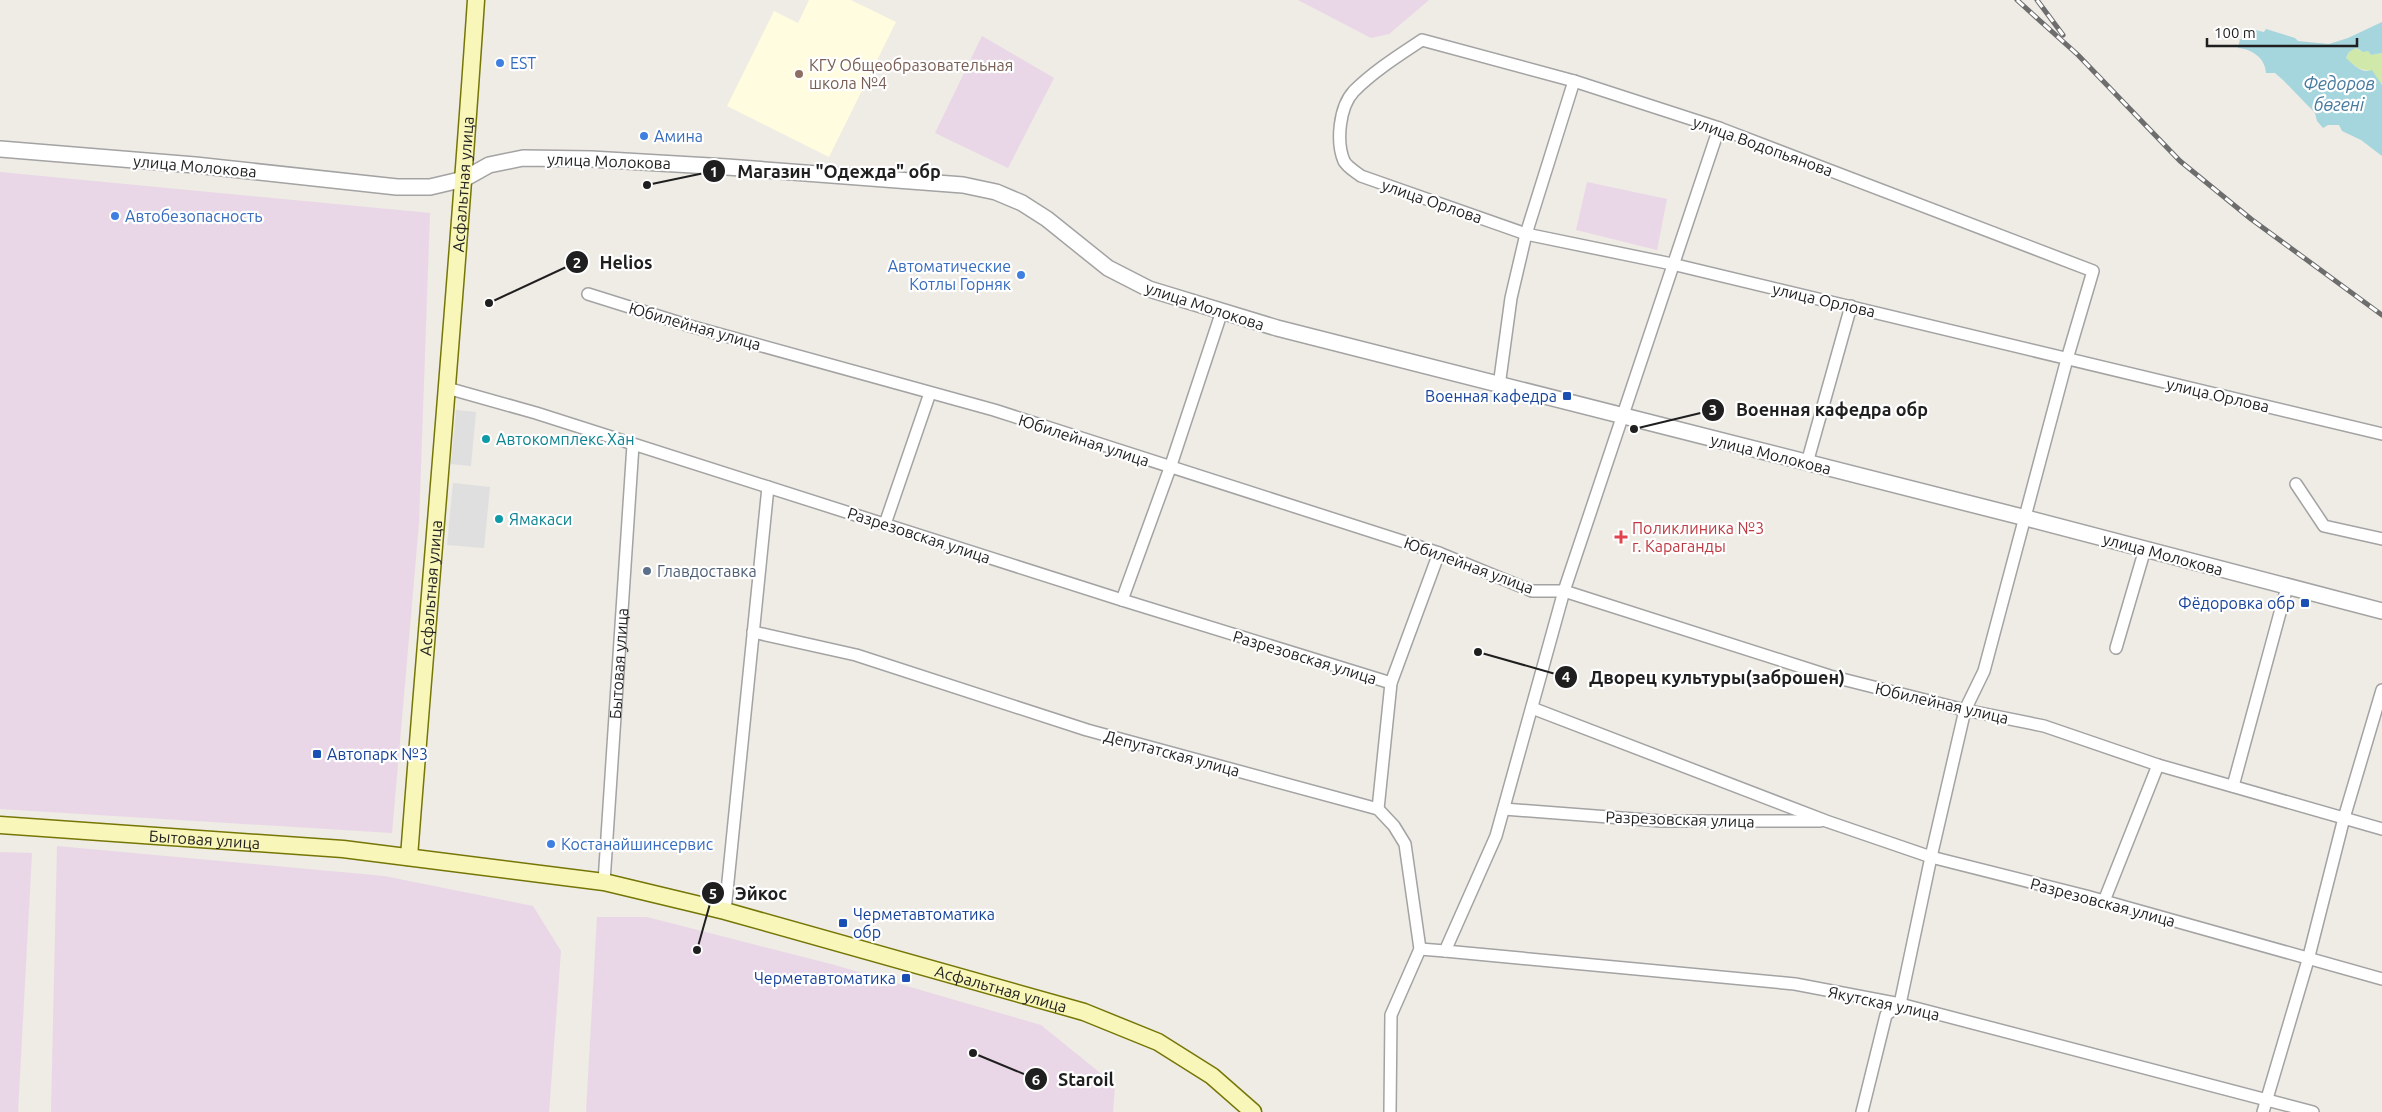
<svg xmlns="http://www.w3.org/2000/svg" width="2382" height="1112" viewBox="0 0 2382 1112" font-family="Ubuntu,sans-serif">
	<rect width="100%" height="100%" fill="#efebe5"/>
	<g fill="#e9d7e7">
		<polygon points="1298,0 1429,0 1389,34 1371,38"/>
		<polygon points="982,36 1054,78 1008,168 935,133"/>
		<polygon points="0,172 430,213 419,523 392,833 0,809"/>
		<polygon points="1587,182 1667,199 1657,250 1576,230"/>
		<polygon points="57,846 384,876 533,906 561,951 549,1112 51,1112"/>
		<polygon points="0,852 32,853 18,1112 0,1112"/>
		<polygon points="597,917 647,917 831,964 1041,1025 1115,1085 1113,1112 586,1112"/>
	</g>
	<polygon fill="#fffcdf" points="809,0 851,0 896,22 829,157 727,106 774,11 798,23"/>
	<polygon fill="#d0e9ab" points="2356,48 2360,51 2368,51 2371,55 2382,53 2382,85 2372,72 2358,68 2346,59 2349,52"/>
	<g fill="#dfdfdf">
		<polygon points="456,410 476,412 471,466 451,464"/>
		<polygon points="453,483 490,487 484,548 447,545"/>
	</g>
	<path fill="#a6d6dd" d="M 2382,22 L 2382,53 L 2371,55 L 2368,51 L 2363,52 L 2356,48 L 2349,52 L 2346,58 C 2354,65 2362,74 2372,70 L 2382,85 L 2382,156 L 2361,140 L 2342,131 L 2339,125 L 2328,125 L 2323,128 L 2317,121 L 2315,113 L 2283,80 L 2275,73 L 2266,73 C 2265,57 2251,49 2238,48 L 2240,39 L 2245,40 L 2247,37 L 2241,32 L 2251,33 L 2255,30 L 2264,32 L 2266,29 L 2295,38 L 2298,41 L 2329,44 L 2348,38 Z"/>
	<g fill="none" stroke-linecap="round" stroke-linejoin="round">
		<defs>
			<g id="minor">
				<polyline points="588,294 690,326 994,410 1439,553 1532,591 1564,591 1830,676 1965,710 2044,726 2158,765 2382,829"/>
				<polyline points="1499,386 1511,298 1526,234 1574,81"/>
				<polyline points="447,388 536,413 1122,600 1391,683"/>
				<polyline points="1807,463 1851,306"/>
				<polyline points="2296,484 2324,526 2382,539"/>
				<polyline points="885,524 930,393"/>
				<polyline points="1122,600 1170,468 1222,311"/>
				<polyline points="753,632 856,655 1087,730 1378,809 1394,826 1405,844 1420,949 1391,1015 1390,1112"/>
				<polyline points="2116,648 2145,549"/>
				<polyline points="1532,708 1826,821 1931,857 2086,896 2382,979"/>
				<polyline points="2233,786 2287,587"/>
				<polyline points="1378,809 1391,683 1439,553"/>
				<polyline points="1504,809 1661,821 1820,821"/>
				<path id="s1" d="M 604,882 L 633,445"/>
				<polyline points="2104,901 2158,765"/>
				<polyline points="725,911 768,487"/>
				<polyline points="1420,949 1445,951 1496,836 1564,591 1719,128"/>
				<polyline points="1445,951 1795,984 1900,1004 2313,1112"/>
				<path d="M 1862,1112 L 1886,1015 L 1900,1004 L 1931,857 L 1965,710 L 1984,671 L 2067,359 L 2093,271 L 1719,128 L 1574,81 L 1422,40 C 1398,56 1374,71 1354,91 C 1339,107 1336,142 1344,161 C 1347,167 1356,172 1361,176 L 1526,234 L 1672,264 L 2382,434"/>
				<polyline points="2263,1112 2308,960 2344,818 2382,690"/>
			</g>
			<polyline id="tertiary" points="0,149 195,165 397,187 430,187 464,179 489,165 523,158 591,159 727,167 963,185 996,192 1022,203 1047,219 1108,268 1149,289 1277,328 2026,518 2382,611"/>
			<g id="secondary">
				<path id="s2" d="M 0,825 L 343,849 L 604,882 L 725,911 L 1084,1012 L 1158,1042 L 1212,1076 L 1253,1112"/>
				<path id="s3" d="M 409,857 C 431,571 457,286 476,0"/>
			</g>
		</defs>
		<use href="#minor" stroke="#a3a3a3" stroke-width="14"/>
		<use href="#tertiary" stroke="#a3a3a3" stroke-width="18"/>
		<use href="#secondary" stroke="#757606" stroke-width="19"/>
		<use href="#minor" stroke="#fff" stroke-width="11"/>
		<use href="#tertiary" stroke="#fff" stroke-width="15"/>
		<use href="#secondary" stroke="#f9f6ba" stroke-width="16"/>
		<defs>
			<g id="rail">
				<polyline points="2017,0 2078,55 2180,161 2251,219 2382,315"/>
				<polyline points="2037,0 2063,35"/>
			</g>
		</defs>
		<use href="#rail" stroke="#6d6d6d" stroke-width="5"/>
		<use href="#rail" stroke="#fff" stroke-width="3" stroke-dasharray="9" stroke-linecap="butt"/>
	</g>
	<g fill="#3f7fe0" stroke="#fff" stroke-width="2">
		<circle cx="500" cy="63" r="5"/>
		<circle cx="644" cy="136" r="5"/>
		<circle cx="115" cy="216" r="5"/>
		<circle cx="1021" cy="275" r="5"/>
		<circle cx="551" cy="844" r="5"/>
	</g>
	<circle fill="#8d6e63" stroke="#fff" stroke-width="2" cx="799" cy="74" r="5"/>
	<g fill="#1a4fb4" stroke="#fff" stroke-width="2">
		<rect x="1562" y="391" width="10" height="10" rx="2.5"/>
		<rect x="2300" y="598" width="10" height="10" rx="2.5"/>
		<rect x="312" y="749" width="10" height="10" rx="2.5"/>
		<rect x="838" y="918" width="10" height="10" rx="2.5"/>
		<rect x="901" y="973" width="10" height="10" rx="2.5"/>
	</g>
	<g fill="#0f9aa8" stroke="#fff" stroke-width="2">
		<circle cx="486" cy="439" r="5"/>
		<circle cx="499" cy="519" r="5"/>
	</g>
	<path fill="#e0444e" stroke="#fff" stroke-width="2" d="M1618.5 529.5h5v5h5v5h-5v5h-5v-5h-5v-5h5z"/>
	<circle fill="#5c6f8a" stroke="#fff" stroke-width="2" cx="647" cy="571" r="5"/>
	<g text-anchor="middle" dominant-baseline="central" stroke-width="4.5" stroke-linejoin="round" paint-order="stroke">
		<g font-size="16" fill="#366cbe" stroke="#fff" text-anchor="start">
			<text x="510" y="63">EST</text>
			<text x="654" y="136">Амина</text>
			<text x="125" y="216">Автобезопасность</text>
			<text x="1011" y="266" text-anchor="end">Автоматические<tspan x="1011" dy="18">Котлы Горняк</tspan></text>
			<text x="561" y="844">Костанайшинсервис</text>
		</g>
		<g font-size="16" fill="#785e54" stroke="#fff" text-anchor="start">
			<text x="809" y="65">КГУ Общеобразовательная<tspan x="809" dy="18">школа №4</tspan></text>
		</g>
		<g font-size="16" fill="#1f1f1f" stroke="#fff">
			<text transform="translate(1763 146) rotate(20)">улица Водопьянова</text>
			<text transform="translate(609 161) rotate(2)">улица Молокова</text>
			<text transform="translate(195 166) rotate(5)">улица Молокова</text>
			<text stroke="none"><textPath href="#s3" startOffset="675">Асфальтная улица</textPath></text>
			<text transform="translate(1432 201) rotate(19)">улица Орлова</text>
			<text transform="translate(1824 300) rotate(13)">улица Орлова</text>
			<text transform="translate(1205 306) rotate(18)">улица Молокова</text>
			<text transform="translate(695 326) rotate(16)">Юбилейная улица</text>
			<text transform="translate(2218 395) rotate(13)">улица Орлова</text>
			<text transform="translate(1084 440) rotate(18)">Юбилейная улица</text>
			<text transform="translate(1771 454) rotate(14)">улица Молокова</text>
			<text transform="translate(919 535) rotate(18)">Разрезовская улица</text>
			<text transform="translate(2163 554) rotate(15)">улица Молокова</text>
			<text transform="translate(1469 565) rotate(20)">Юбилейная улица</text>
			<text stroke="none"><textPath href="#s3" startOffset="270">Асфальтная улица</textPath></text>
			<text transform="translate(1305 657) rotate(17)">Разрезовская улица</text>
			<text stroke="none"><textPath href="#s1" startOffset="219">Бытовая улица</textPath></text>
			<text transform="translate(1942 703) rotate(13)">Юбилейная улица</text>
			<text transform="translate(1172 753) rotate(15)">Депутатская улица</text>
			<text transform="translate(1680 819) rotate(2)">Разрезовская улица</text>
			<text stroke="none"><textPath href="#s2" startOffset="205">Бытовая улица</textPath></text>
			<text transform="translate(2103 902) rotate(15)">Разрезовская улица</text>
			<text stroke="none"><textPath href="#s2" startOffset="1018">Асфальтная улица</textPath></text>
			<text transform="translate(1884 1003) rotate(12)">Якутская улица</text>
		</g>
		<g font-size="16" fill="#164399" stroke="#fff" text-anchor="end">
			<text x="1557" y="396">Военная кафедра</text>
			<text x="2295" y="603">Фёдоровка обр</text>
			<text x="327" y="754" text-anchor="start">Автопарк №3</text>
			<text x="853" y="914" text-anchor="start">Черметавтоматика<tspan x="853" dy="18">обр</tspan></text>
			<text x="896" y="978">Черметавтоматика</text>
		</g>
		<g font-size="16" fill="#0d838f" stroke="#fff" text-anchor="start">
			<text x="496" y="439">Автокомплекс Хан</text>
			<text x="509" y="519">Ямакаси</text>
		</g>
		<g font-size="16" fill="#be3a42" stroke="#fff" text-anchor="start">
			<text x="1632" y="528">Поликлиника №3<tspan x="1632" dy="18">г. Караганды</tspan></text>
		</g>
		<g font-size="16" fill="#4e5e75" stroke="#fff" text-anchor="start">
			<text x="657" y="571">Главдоставка</text>
		</g>
		<g font-size="18" font-style="italic" fill="#467a9e" stroke="#fff">
			<text x="2339" y="83">Федоров<tspan x="2339" dy="21">бөгені</tspan></text>
		</g>
	</g>
	<path fill="none" stroke="#1f1f1f" stroke-width="2" d="M647 185L714 171M489 303L577 262M1634 429L1713 410M1478 652L1566 677M697 950L713 893M973 1053L1036 1079"/>
	<g fill="#1f1f1f" stroke="#fff" stroke-width="2">
		<circle cx="647" cy="185" r="5"/>
		<circle cx="489" cy="303" r="5"/>
		<circle cx="1634" cy="429" r="5"/>
		<circle cx="1478" cy="652" r="5"/>
		<circle cx="697" cy="950" r="5"/>
		<circle cx="973" cy="1053" r="5"/>
		<circle cx="714" cy="171" r="12"/>
		<circle cx="577" cy="262" r="12"/>
		<circle cx="1713" cy="410" r="12"/>
		<circle cx="1566" cy="677" r="12"/>
		<circle cx="713" cy="893" r="12"/>
		<circle cx="1036" cy="1079" r="12"/>
	</g>
	<g font-size="15" text-anchor="middle" font-weight="bold" fill="#fff">
		<text x="714" y="177">1</text>
		<text x="577" y="268">2</text>
		<text x="1713" y="415">3</text>
		<text x="1566" y="682">4</text>
		<text x="713" y="899">5</text>
		<text x="1036" y="1085">6</text>
	</g>
	<g font-size="18" text-anchor="middle" font-weight="bold" fill="#1f1f1f" stroke="#fff" stroke-width="4.5" stroke-linejoin="round" paint-order="stroke">
		<text x="839" y="178">Магазин "Одежда" обр</text>
		<text x="626" y="269">Helios</text>
		<text x="1832" y="416">Военная кафедра обр</text>
		<text x="1717" y="684">Дворец культуры(заброшен)</text>
		<text x="761" y="900">Эйкос</text>
		<text x="1086" y="1086">Staroil</text>
	</g>
	<path d="M2207 38v8h150v-8" fill="none" stroke="#1f1f1f" stroke-width="2.5"/>
	<text x="2214" y="38" font-size="15" fill="#1f1f1f" stroke="#ffffff" stroke-width="4" paint-order="stroke">100 m</text>
</svg>
